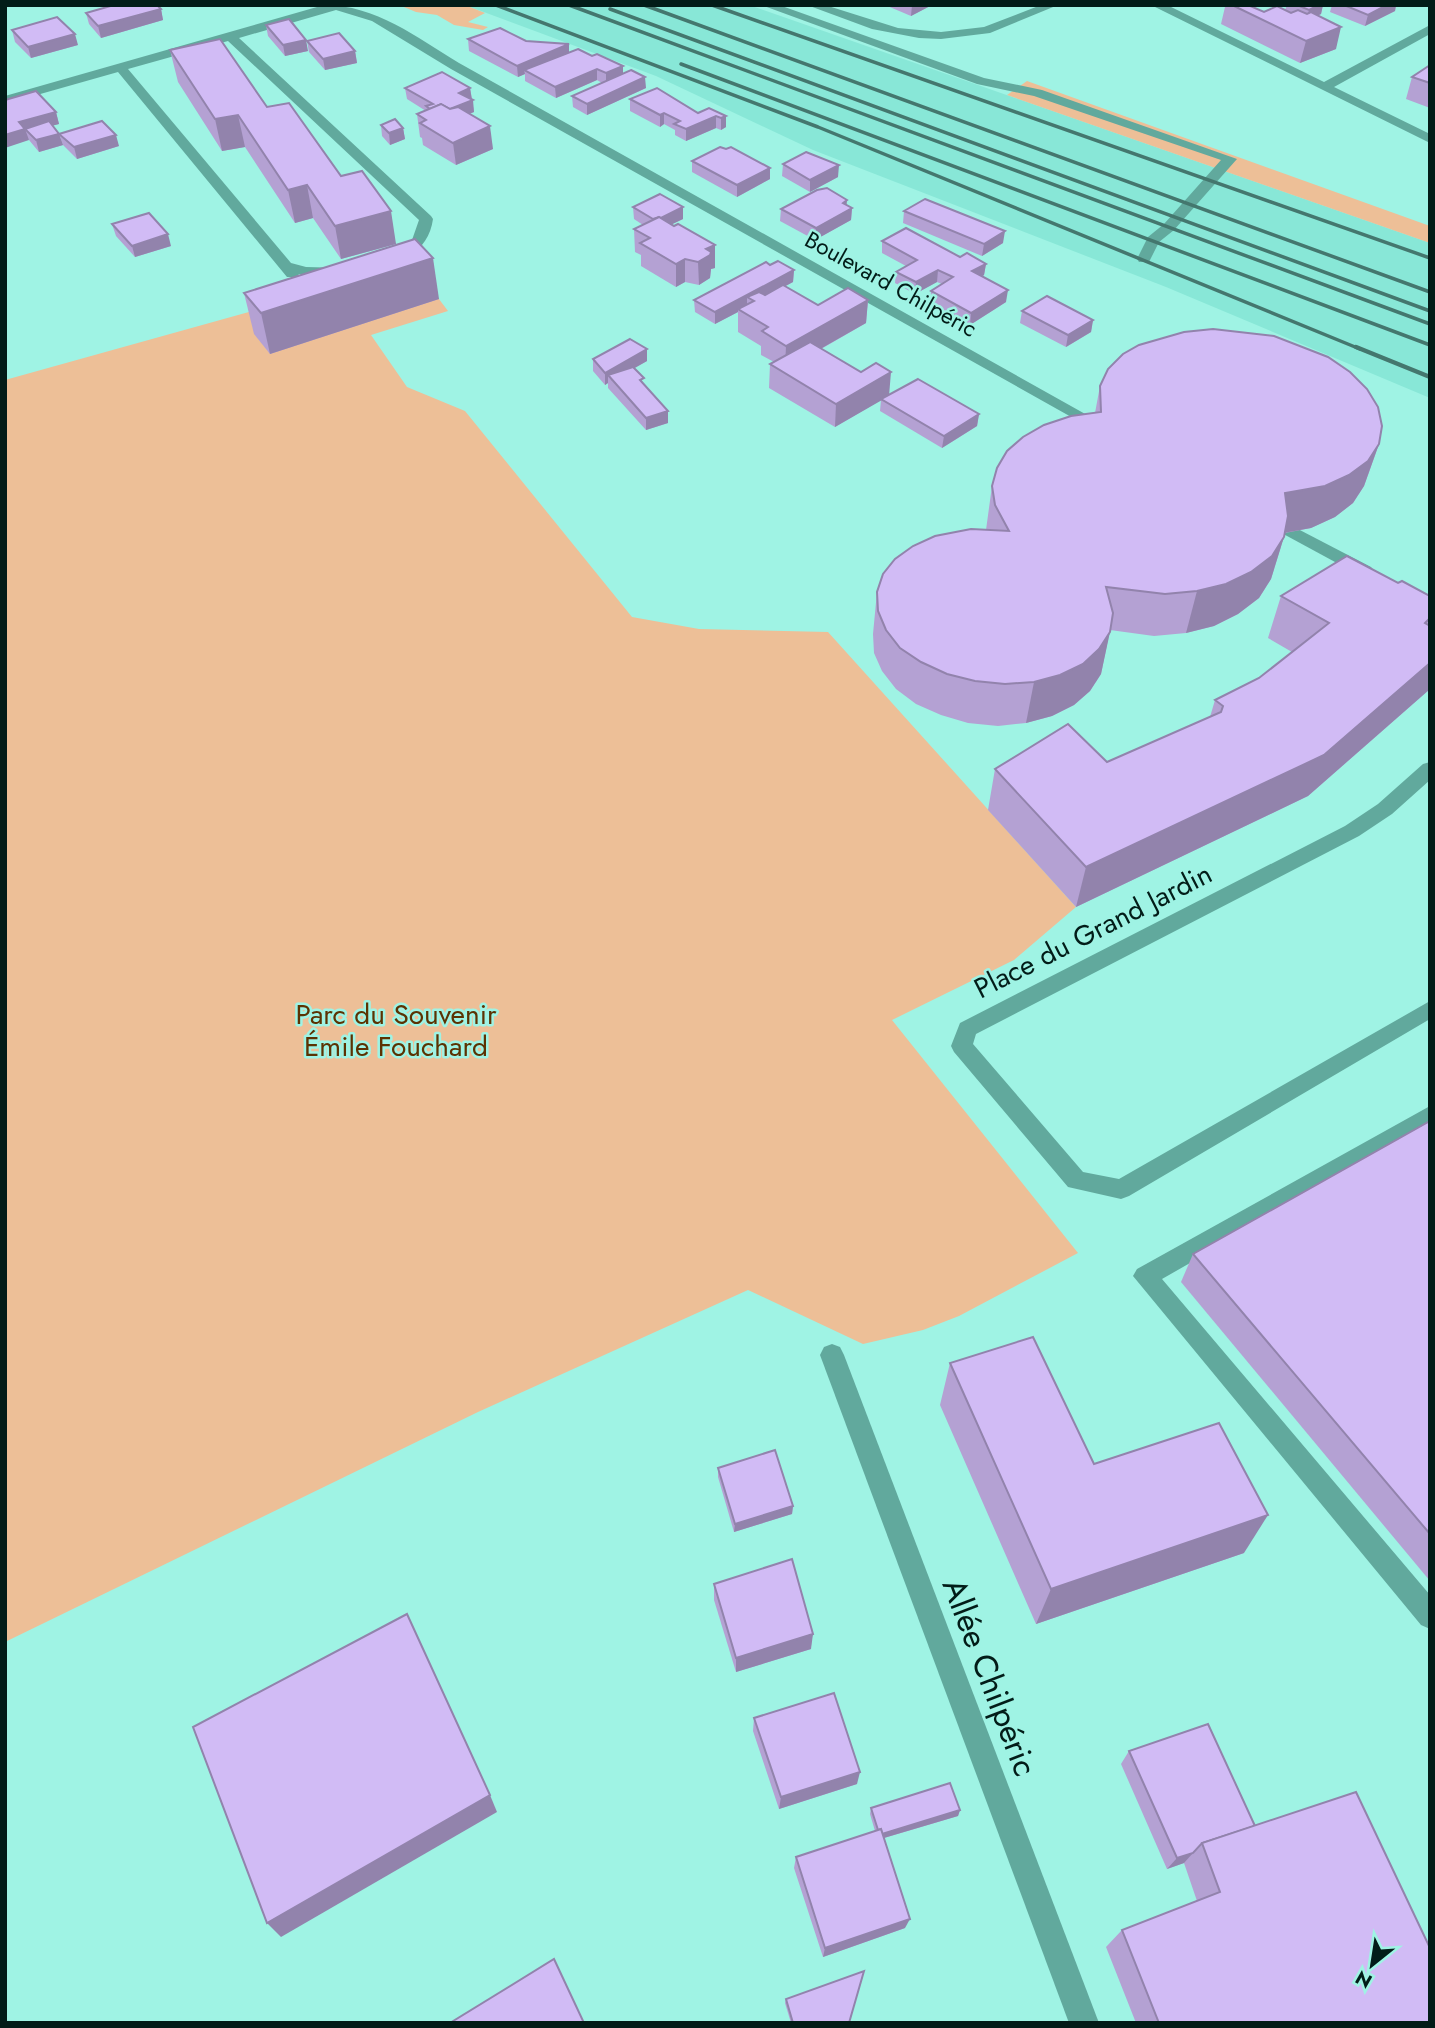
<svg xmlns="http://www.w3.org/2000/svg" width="1435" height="2028" viewBox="0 0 1435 2028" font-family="Jost,sans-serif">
	<rect width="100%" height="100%" fill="#9ff3e4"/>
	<polygon fill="#88e7d7" points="465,5 749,5 1430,243 1430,398 1166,287 813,150 656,76"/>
	<g fill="#edbf97">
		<polygon points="399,5 465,5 485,13 468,22 488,27 483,30 454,25 437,15 416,12"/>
		<polygon points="1027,81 1430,226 1430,243 1007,95"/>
		<polygon points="414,266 448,311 371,335 407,387 465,411 632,617 699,629 828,632 1076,907 1014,960 892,1020 1078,1253 959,1316 923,1330 863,1344 748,1290 478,1412 5,1642 5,380"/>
	</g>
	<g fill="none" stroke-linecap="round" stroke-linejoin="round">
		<g fill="#61a99d" fill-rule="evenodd">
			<path d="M 324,5 C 376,5 416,37 459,63 L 1112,429 L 1110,432 L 1098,432 L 451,69 L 372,21 L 336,10 L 239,38 L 431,216 L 433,219 C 430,241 416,256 395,262 L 388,258 L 412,240 L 419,220 L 228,41 L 128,69 L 291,263 L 306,267 L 345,268 L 347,271 L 340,275 L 299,274 L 297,277 L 287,277 L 118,72 L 5,104 L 5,96 Z"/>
			<polygon points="761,5 779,5 984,78 1042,90 1237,159 1174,230 1159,242 1149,262 1139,262 1137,259 1148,237 1164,224 1221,160 1034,96 977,84"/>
			<polygon points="807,5 825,5 898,28 941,32 984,27 1041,5 1058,5 990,33 941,39 919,38 872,29"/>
			<polygon points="1151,5 1167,5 1324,82 1430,25 1430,34 1334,87 1430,134 1430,143"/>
			<polygon points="1267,513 1371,567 1374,571 1365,577 1359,575 1261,522 1259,518"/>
			<polygon points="1430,762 1430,780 1392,814 1359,836 976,1034 973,1044 1083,1172 1119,1179 1430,1001 1430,1019 1129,1196 1121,1199 1068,1187 954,1052 951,1046 960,1023 1345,826 1378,804 1423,764"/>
			<polygon points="1430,1106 1430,1126 1162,1279 1430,1595 1430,1629 1421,1625 1133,1276 1137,1269"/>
			<polygon points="832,1344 840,1347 844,1355 1099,2023 1069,2023 820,1355 824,1347"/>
		</g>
		<g stroke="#44776e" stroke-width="3.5">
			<polyline points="496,5 818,127 1360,349"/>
			<polyline points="569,5 1430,324"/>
			<polyline points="644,5 1430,292"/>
			<polyline points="712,5 1430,258"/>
			<polyline points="610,9 1430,311"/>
			<polyline points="681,64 1430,345"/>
		</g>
		<polyline stroke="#44776e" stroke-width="4.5" points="1356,347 1430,377"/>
	</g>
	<g fill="#b4a1d3">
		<polygon points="885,5 932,5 911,16"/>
		<polygon points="1220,5 1248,5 1264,12 1285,10 1287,5 1323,5 1321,14 1318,16 1336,49 1300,63 1221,24 1225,7"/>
		<polygon points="1332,5 1396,5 1395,11 1365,26 1330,12"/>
		<polygon points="161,9 163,20 101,38 89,24 86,13"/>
		<polygon points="266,25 308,51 285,56 268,36"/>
		<polygon points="12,30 78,45 31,58 15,42"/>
		<polygon points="468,39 526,41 569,52 623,74 646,88 587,115 573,107 572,96 602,83 597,80 556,98 525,81 525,74 518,77 469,51"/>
		<polygon points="307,41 355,51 357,63 325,70 309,52"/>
		<polygon points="170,50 267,107 341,176 396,244 341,259 313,218 295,223 245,147 222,151 178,82"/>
		<polygon points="1430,65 1430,108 1406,99 1412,77"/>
		<polygon points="405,88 470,88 474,112 469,114 493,149 456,165 423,145 422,138 420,137 417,114 426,111 407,99"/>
		<polygon points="630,99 698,113 726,116 726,127 721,130 716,128 686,141 675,135 675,130 664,124 660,127 630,111"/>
		<polygon points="5,100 56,112 59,124 53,125 59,134 63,145 39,152 29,140 27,133 29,140"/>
		<polygon points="381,125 403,128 405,139 390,145 382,136"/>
		<polygon points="59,134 119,146 77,159 63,145"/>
		<polygon points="692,161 770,179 737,197 692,172"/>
		<polygon points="783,164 838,177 810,192 782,176"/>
		<polygon points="847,206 852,208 851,220 815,240 780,221 781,209"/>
		<polygon points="633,207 683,219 672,224 715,245 715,268 711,269 710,278 699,285 685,282 676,287 641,266 641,255 635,252 634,229 643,225 634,219"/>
		<polygon points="904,211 1003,243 982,256 903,223"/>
		<polygon points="112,224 171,246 135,257 116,236"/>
		<polygon points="882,241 960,257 986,264 984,275 983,276 1006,302 970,325 930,303 931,291 942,284 937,282 915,294 895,283 896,272 906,266 882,253"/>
		<polygon points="770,265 794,270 793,282 785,286 818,305 868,300 866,323 821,349 889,395 979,414 977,426 942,448 880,411 881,400 835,427 769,388 770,364 774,362 761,355 761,346 738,332 738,312 715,324 695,312 694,300"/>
		<polygon points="244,293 439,299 270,354 254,334"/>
		<polygon points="1022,311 1093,320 1091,332 1066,347 1020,323"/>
		<polygon points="593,359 647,361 634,368 644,384 668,411 668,423 646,430 608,388 608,383 605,385 593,371"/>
		<polygon points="1100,386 1379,444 1364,486 1353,503 1335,517 1311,528 1285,533 1271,579 1259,598 1238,614 1214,626 1186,633 1154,636 1110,630 1101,674 1090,691 1074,705 1052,716 1026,723 998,726 968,723 941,715 916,704 896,689 882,671 874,653 873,634 877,592 986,530 992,486 1095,413"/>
		<polygon points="1398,583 1430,596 1430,689 1308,796 1076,907 988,810 995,769 1107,762 1210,717 1215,700 1259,678 1292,652 1268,638 1281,596"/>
		<polygon points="1430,1121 1430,1581 1181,1282 1193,1254"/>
		<polygon points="950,1363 1094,1464 1244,1553 1036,1624 940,1405"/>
		<polygon points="718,1468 793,1506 792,1514 734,1532 718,1477"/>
		<polygon points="714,1584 811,1649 736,1672 714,1600"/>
		<polygon points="754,1718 857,1784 779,1809 753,1731"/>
		<polygon points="1129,1751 1255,1826 1430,2023 1136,2023 1106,1947 1122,1930 1197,1901 1184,1863 1167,1869 1121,1764"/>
		<polygon points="871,1808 960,1810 958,1816 884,1838 905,1928 823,1957 794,1868 796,1857 875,1831 870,1814"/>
		<polygon points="786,1999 849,2023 791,2023 785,2003"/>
	</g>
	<g fill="#9283ac">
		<polygon points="912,5 932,5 911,16"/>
		<polygon points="1319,5 1323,5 1321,14 1306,21 1309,10"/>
		<polygon points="1387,5 1396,5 1395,11 1365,26 1368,15"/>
		<polygon points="161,9 163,20 101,38 98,26"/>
		<polygon points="1341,27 1336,49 1300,63 1306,41"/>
		<polygon points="75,34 78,45 31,58 28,47"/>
		<polygon points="306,40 308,51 285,56 283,45"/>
		<polygon points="569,44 569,55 524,70 525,74 518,77 517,66"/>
		<polygon points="355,51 357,63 325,70 323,59"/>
		<polygon points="623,66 623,77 606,85 606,73"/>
		<polygon points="597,69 597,80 556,98 555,87"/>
		<polygon points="645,77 646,88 587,115 587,104"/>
		<polygon points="470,88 472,100 459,93"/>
		<polygon points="473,100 474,112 441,125 439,114"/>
		<polygon points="56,112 59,124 29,132 25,129 29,140 5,148 5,135 19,122"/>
		<polygon points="664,113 664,124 660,127 660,115"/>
		<polygon points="238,115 245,147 222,151 215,119"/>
		<polygon points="716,116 716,128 686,141 686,129"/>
		<polygon points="726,116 726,127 721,130 721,118"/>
		<polygon points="490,126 493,149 456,165 453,143"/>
		<polygon points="403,128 405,139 390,145 389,133"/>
		<polygon points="59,134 63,145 39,152 36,140"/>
		<polygon points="116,135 119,146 77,159 74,147"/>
		<polygon points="839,165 838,177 810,192 810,180"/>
		<polygon points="770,168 770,179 737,197 737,185"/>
		<polygon points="307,185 313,218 295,223 288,190"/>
		<polygon points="847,200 846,212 852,208 851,220 815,240 816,228"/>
		<polygon points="683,207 683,219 656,232 656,221"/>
		<polygon points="391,211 396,244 341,259 335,226"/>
		<polygon points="1005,231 1003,243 982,256 984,244"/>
		<polygon points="168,234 171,246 135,257 132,246"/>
		<polygon points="715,245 715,268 711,269 710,278 699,285 698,262 706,249"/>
		<polygon points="433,258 439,299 270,354 261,313"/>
		<polygon points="685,259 685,282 676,287 676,264"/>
		<polygon points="986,264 984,275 970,283 972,271"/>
		<polygon points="794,270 793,282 754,303 754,301 747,297 747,307 738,309 738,312 715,324 715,312"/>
		<polygon points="938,270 937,282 915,294 916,282"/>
		<polygon points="1008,290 1006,302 970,325 971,313"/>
		<polygon points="868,300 866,323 785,369 786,346"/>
		<polygon points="1093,320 1091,332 1066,347 1068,335"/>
		<polygon points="647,349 647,361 612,381 608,375 608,383 605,385 605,373"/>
		<polygon points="891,372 889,396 835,427 836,404"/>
		<polygon points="668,411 668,423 646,430 646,418"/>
		<polygon points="979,414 977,426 942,448 944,436"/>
		<polygon points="1379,444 1364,486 1353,503 1335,517 1311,528 1272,535 1285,493"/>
		<polygon points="1284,537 1271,579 1259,598 1238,614 1214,626 1186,633 1197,591"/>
		<polygon points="1110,632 1101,674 1090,691 1074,705 1052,716 1026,723 1034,682"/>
		<polygon points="1430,663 1430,689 1308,796 1076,907 1086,867"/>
		<polygon points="793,1506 792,1514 734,1532 735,1524"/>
		<polygon points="1268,1515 1244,1553 1036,1624 1051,1589"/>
		<polygon points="813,1634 811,1649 736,1672 736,1658"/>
		<polygon points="860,1772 857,1784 779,1809 781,1797"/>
		<polygon points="490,1795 497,1812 281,1937 267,1923"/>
		<polygon points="960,1810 958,1816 877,1840 879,1835"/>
		<polygon points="1193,1853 1184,1863 1167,1869 1177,1858"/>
		<polygon points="910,1919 905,1928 823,1957 825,1948"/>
	</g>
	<g fill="#d1bbf5" stroke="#9283ac" stroke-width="2">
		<polygon points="114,5 157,5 161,9 98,26 86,13"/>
		<polygon points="1232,5 1248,5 1264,12 1277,6 1291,13 1298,10 1307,14 1311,12 1341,27 1306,41"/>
		<polygon points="1297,5 1319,5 1309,10"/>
		<polygon points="1344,5 1387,5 1368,15"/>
		<polygon points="57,17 75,34 28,47 12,30"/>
		<polygon points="289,19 306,40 283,45 266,25"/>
		<polygon points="500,28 526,41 569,44 517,66 468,39"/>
		<polygon points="339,33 355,51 323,59 307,41"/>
		<polygon points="220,39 267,107 289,103 341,176 362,171 391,211 335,226 307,185 288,190 238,115 215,119 170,50"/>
		<polygon points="578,49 592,56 597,54 623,66 606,73 597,69 555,87 524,70"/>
		<polygon points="1430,65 1430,83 1412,77"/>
		<polygon points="631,70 645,77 587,104 572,96"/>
		<polygon points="442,72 470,88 459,93 473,100 450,109 441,104 430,109 426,106 433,104 405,88"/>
		<polygon points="657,88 698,113 709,108 726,116 721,118 716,116 686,129 674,124 680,121 664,113 660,115 630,99"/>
		<polygon points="36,91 56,112 19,122 25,129 5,135 5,100"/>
		<polygon points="441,104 450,109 458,107 490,126 453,143 420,123 426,120 417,114"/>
		<polygon points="395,119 403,128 389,133 381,125"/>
		<polygon points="49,121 59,134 36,140 25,129"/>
		<polygon points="102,121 116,135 74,147 59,134"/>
		<polygon points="720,147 726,149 731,147 770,168 737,185 692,161"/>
		<polygon points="806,152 839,165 810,180 783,164"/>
		<polygon points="827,188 847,200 843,203 852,208 816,228 781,209 817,190"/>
		<polygon points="660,194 683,207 661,218 659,217 653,219 633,207"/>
		<polygon points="925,199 1005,231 984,244 904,211"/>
		<polygon points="149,213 168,234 132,246 112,224"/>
		<polygon points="659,217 674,226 678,224 715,245 706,249 711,252 710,255 698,262 685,259 676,264 640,243 650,238 634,229"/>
		<polygon points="906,228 960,257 967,253 986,264 972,271 1008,290 971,313 931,291 953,277 938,270 916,282 896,272 917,260 882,241"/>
		<polygon points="415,239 433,258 261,313 244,293"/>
		<polygon points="778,261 794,270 715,312 694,300 766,262 770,265"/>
		<polygon points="783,285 818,305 848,288 868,300 786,346 762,331 768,327 738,309 754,301 747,297 759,292 765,295"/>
		<polygon points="1047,296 1093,320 1068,335 1022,311"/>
		<polygon points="1213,329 1274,336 1328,357 1350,372 1367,389 1378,407 1382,426 1379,444 1368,461 1349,475 1325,486 1285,493 1288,516 1284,537 1272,556 1251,572 1226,584 1197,591 1165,594 1106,587 1113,613 1110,632 1099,649 1083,664 1060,675 1034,682 1005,684 975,681 947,674 921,662 900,648 886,630 878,611 877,592 883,574 895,559 913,546 935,536 971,529 1009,531 995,505 992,486 997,468 1007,451 1023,437 1044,425 1071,416 1101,412 1100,386 1108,369 1123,354 1139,345 1184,332"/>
		<polygon points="630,339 647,349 605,373 593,359"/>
		<polygon points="810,342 861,372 876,363 891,372 836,404 770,364"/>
		<polygon points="633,367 644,378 640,380 668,411 646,418 608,375"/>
		<polygon points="918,379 979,414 944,436 881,399"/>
		<polygon points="1347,556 1398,583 1402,581 1430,596 1430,618 1425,623 1430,626 1430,663 1324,755 1086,867 995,769 1068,724 1107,762 1221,712 1223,706 1215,700 1259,678 1329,623 1281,596"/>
		<polygon points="1430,1121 1430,1534 1193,1254"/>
		<polygon points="1033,1337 1094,1464 1219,1423 1268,1515 1051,1589 950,1363"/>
		<polygon points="775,1450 793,1506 735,1524 718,1468"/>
		<polygon points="792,1559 813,1634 736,1658 714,1584"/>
		<polygon points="407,1614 490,1795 267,1923 193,1727"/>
		<polygon points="834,1693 860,1772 781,1797 754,1718"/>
		<polygon points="1208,1724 1255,1826 1202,1843 1193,1853 1177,1858 1129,1751"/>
		<polygon points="950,1783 960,1810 882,1834 881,1829 878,1830 871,1808"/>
		<polygon points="1356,1792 1430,1948 1430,2023 1159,2023 1122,1930 1220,1892 1202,1843"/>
		<polygon points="881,1829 910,1919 825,1948 796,1857"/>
		<polygon points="554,1959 584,2023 450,2023"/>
		<polygon points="864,1971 849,2023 793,2023 786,1999"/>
	</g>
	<g text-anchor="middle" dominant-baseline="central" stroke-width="5" stroke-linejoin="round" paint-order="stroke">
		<g font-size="23" fill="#021c18" stroke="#9ff3e4">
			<text transform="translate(891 284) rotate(29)">Boulevard Chilpéric</text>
		</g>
		<g font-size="28" fill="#021c18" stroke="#9ff3e4">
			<text transform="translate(1093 931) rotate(-27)">Place du Grand Jardin</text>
		</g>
		<g font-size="28" fill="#5c3202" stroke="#9ff3e4">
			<text x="396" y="1014">Parc du Souvenir<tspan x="396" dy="32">Émile Fouchard</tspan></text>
		</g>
		<g font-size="33" fill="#021c18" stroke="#9ff3e4">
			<text transform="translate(990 1677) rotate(69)">Allée Chilpéric</text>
		</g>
	</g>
	<rect width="1435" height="2028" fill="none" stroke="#021c18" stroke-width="14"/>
	<g transform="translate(1372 1965) rotate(210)" stroke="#9ff3e4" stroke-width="5" paint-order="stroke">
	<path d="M0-5L12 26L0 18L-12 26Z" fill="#021c18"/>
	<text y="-10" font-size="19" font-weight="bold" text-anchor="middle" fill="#021c18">N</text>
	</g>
</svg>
